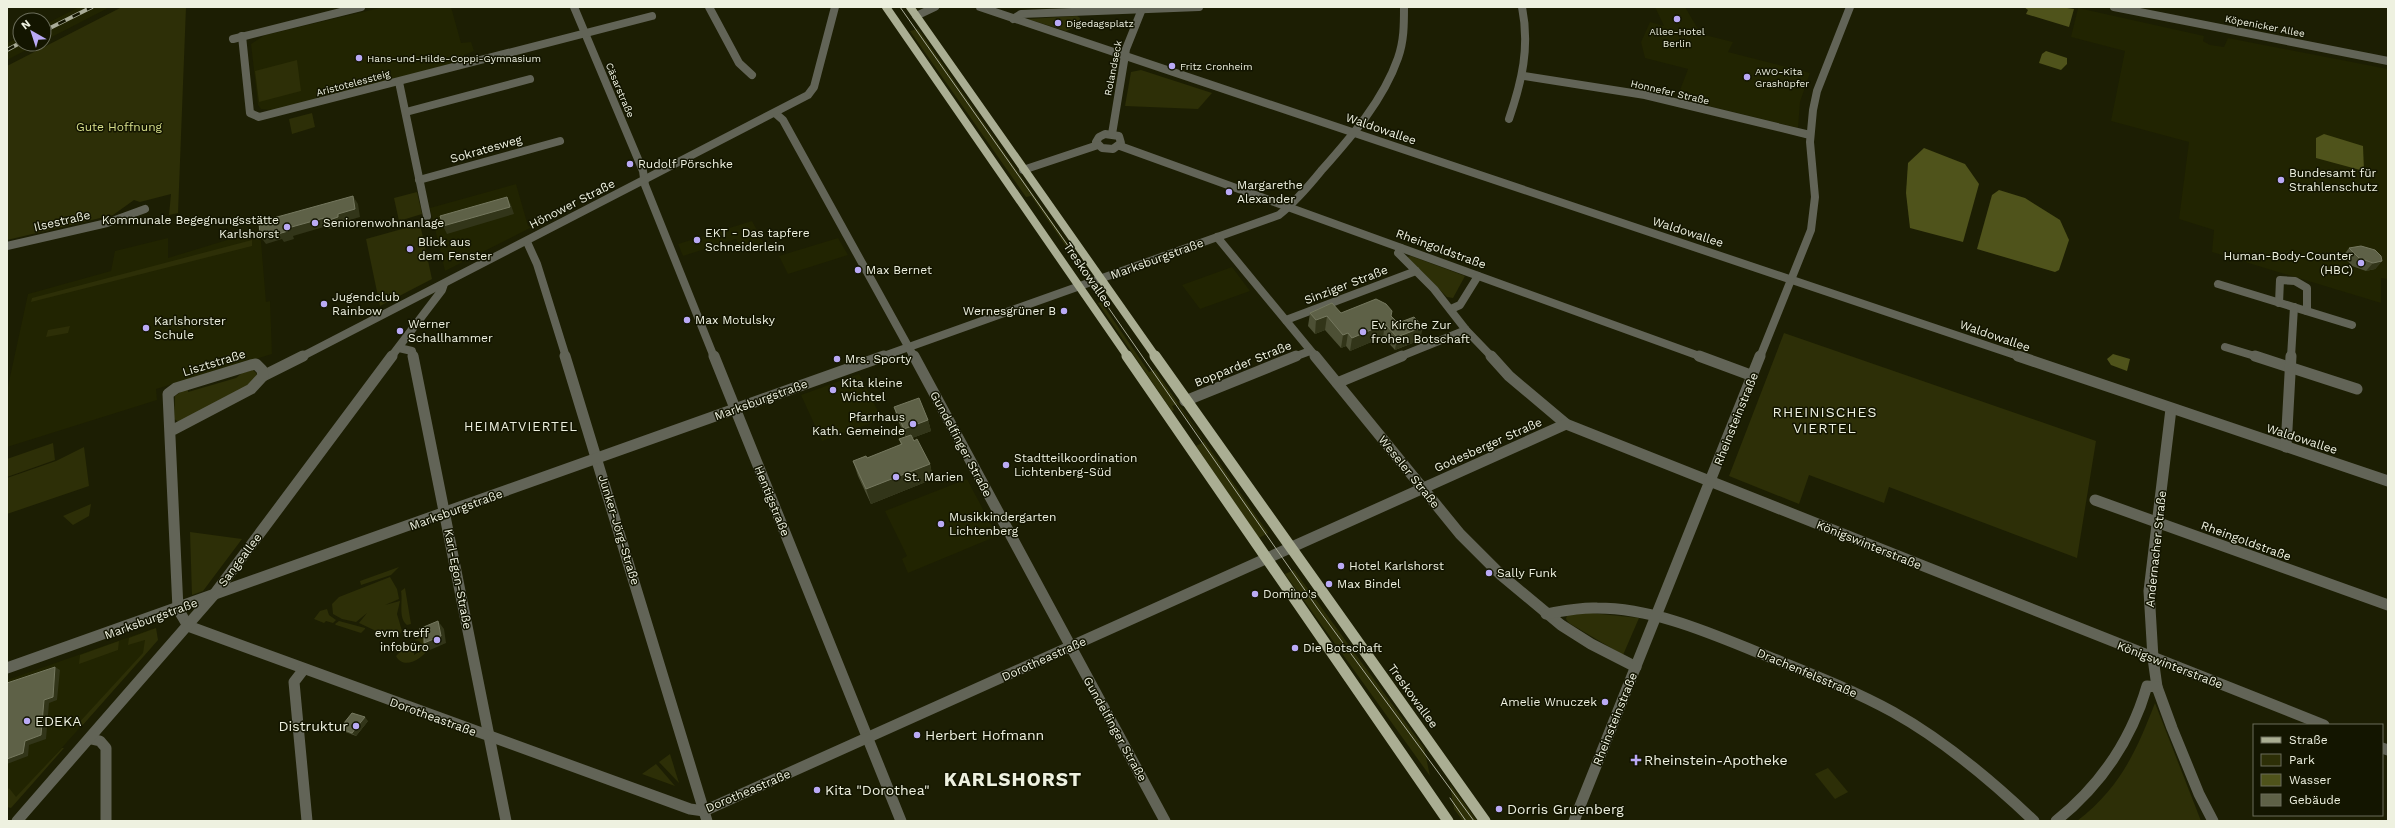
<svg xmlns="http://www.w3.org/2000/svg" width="2395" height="828" viewBox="0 0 2395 828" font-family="'Work Sans',sans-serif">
	<rect width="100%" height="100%" fill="#1c1e03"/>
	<g fill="#212401">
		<polygon points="79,7 110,7 44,41 44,25"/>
		<polygon points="384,7 451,7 461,43 471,42 474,51 464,55 466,60 274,110 261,109 258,105 251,44 265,35"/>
		<polygon points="1655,7 1685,7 1701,34 1733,42 1728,52 1810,73 1800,102 1798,128 1677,98 1688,69 1645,58 1641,42 1650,22 1664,26"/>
		<polygon points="2078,8 2204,36 2203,41 2210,45 2224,47 2228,38 2388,69 2388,279 2381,278 2381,303 2212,252 2214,230 2179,219 2189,142 2111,121 2125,51 2071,37"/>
		<polygon points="20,37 20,44 38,44 7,60 7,43"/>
		<polygon points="516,184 528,226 532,227 445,271 430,208"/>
		<polygon points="752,221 764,244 742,251 736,239 683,256 678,244"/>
		<polygon points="260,230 266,302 270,301 272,354 156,389 157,400 7,447 7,391 28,294 111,271 115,251 168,238 168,258"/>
		<polygon points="838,238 848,255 788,274 779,256"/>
		<polygon points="1232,267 1250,291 1200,309 1182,285"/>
		<polygon points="859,374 882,419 822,441 801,395"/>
		<polygon points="967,479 997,536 908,573 902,559 907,556 885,511"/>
		<polygon points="152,629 153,646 7,809 7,680"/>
	</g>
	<g fill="#2d2f07">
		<polygon points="122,7 186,7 178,213 169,215 171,194 140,202 134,200 113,215 7,240 7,66"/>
		<polygon points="1077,16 1080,18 1078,26 1066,31 1028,19"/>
		<polygon points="918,29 1082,264 1079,265 1031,196 1026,197 910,31"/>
		<polygon points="297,60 301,91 259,102 255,71"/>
		<polygon points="1141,70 1212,93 1198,109 1125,106 1131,72"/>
		<polygon points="312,113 315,127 292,134 289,119"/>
		<polygon points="417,192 422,214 399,221 394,198"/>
		<polygon points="420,224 432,279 380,306 366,239"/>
		<polygon points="252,240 252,246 31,302 32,298"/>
		<polygon points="1411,256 1465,276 1453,298 1447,297 1407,257"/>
		<polygon points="1101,302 1149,372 1155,370 1268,533 1259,538 1196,446 1204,442 1177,404 1172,406 1174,410 1172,411 1098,303"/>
		<polygon points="70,326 68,333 46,337 48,330"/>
		<polygon points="1784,333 2096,441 2077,558 1889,487 1884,503 1809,475 1799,504 1729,476"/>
		<polygon points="253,370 257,374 254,382 179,422 174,419 175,396 188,387 188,392 236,378 242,373"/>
		<polygon points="53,443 55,460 7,477 7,459"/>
		<polygon points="84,447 89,486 7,514 7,478 56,461"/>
		<polygon points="91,504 89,516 73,525 63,516"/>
		<polygon points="190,532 242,539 203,591 192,595"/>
		<polygon points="399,567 391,575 361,585 360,581"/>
		<polygon points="1294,570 1424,748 1430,776 1285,574"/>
		<polygon points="390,577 397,589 399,599 385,605 400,601 397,614 402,631 398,636 391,638 359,623 367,613 356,622 342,619 333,614 332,604 339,597"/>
		<path d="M 405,588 L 411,624 L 407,625 C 398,618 403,602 401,591 Z"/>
		<polygon points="327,609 329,615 336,620 333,623 326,621 324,623 314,619 320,611"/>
		<polygon points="1581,612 1639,618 1623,655 1569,623 1566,619 1567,615"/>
		<polygon points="339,621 365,628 365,629 361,633 336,625 335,624"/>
		<polygon points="156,628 158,640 81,727 76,726 143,653 145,640 128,645 129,638"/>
		<path d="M 425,636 L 429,648 C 423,658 404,671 396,656 L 406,646 L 410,651 L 415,649 L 414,655 L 420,651 L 422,645 L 419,641 L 414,640 Z"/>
		<polygon points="119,641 118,650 79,664 80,655"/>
		<path d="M 2155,703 L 2201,821 L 2077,821 C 2120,788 2136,752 2155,703 Z"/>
		<polygon points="62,748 64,748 11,808 7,807 7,790 9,788 16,797"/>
		<polygon points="670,754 679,783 659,762"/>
		<polygon points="656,764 675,786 642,774"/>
		<polygon points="1828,768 1848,792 1835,799 1815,774"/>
		<polygon points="1450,784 1477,821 1463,821 1454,809"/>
	</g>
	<g fill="#4f531b">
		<polygon points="2024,7 2060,7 2074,9 2069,27 2026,14 2028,10"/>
		<polygon points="2046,51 2067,58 2067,64 2061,70 2039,63 2042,54"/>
		<polygon points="2324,134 2363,146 2364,171 2316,158 2316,138"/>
		<polygon points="1924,148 1965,164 1979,184 1963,242 1910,228 1906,193 1908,163"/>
		<polygon points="1999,190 2025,198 2060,220 2069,240 2059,270 2055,272 1977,249 1992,195"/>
		<polygon points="2113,354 2130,359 2127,371 2111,365 2107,359"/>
	</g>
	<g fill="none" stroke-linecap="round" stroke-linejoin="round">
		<g stroke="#626457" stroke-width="8">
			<polyline points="574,7 643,171 645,185 714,357"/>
			<polyline points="709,7 739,63 752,75"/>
			<polyline points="980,7 2021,357"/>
			<polyline points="2114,7 2388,61"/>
			<polyline points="916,16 935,7"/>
			<polyline points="1013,19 1021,14 1199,7"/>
			<polyline points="242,36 250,113 259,117 652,16"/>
			<polyline points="233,39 361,7"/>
			<polyline points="1524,76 1645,95 1810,135"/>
			<polyline points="399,82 427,216"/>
			<polyline points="406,112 530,79"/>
			<polyline points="775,113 783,120 914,357"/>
			<path d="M 1509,119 C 1522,81 1530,47 1522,7"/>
			<polygon points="1105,134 1119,136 1121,143 1113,149 1102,148 1096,142 1099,137"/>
			<polyline points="1112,134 1126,49 1142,9"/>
			<polyline points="1120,146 1702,357"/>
			<polyline points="1023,170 1098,145"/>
			<polyline points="419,180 560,141"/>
			<polyline points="1217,237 1316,357"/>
			<polyline points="527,242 537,264 566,357"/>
			<polyline points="7,246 107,223 145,209"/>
			<polyline points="1401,248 1398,253 1434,289 1466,330 1492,357"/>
			<polyline points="2218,284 2352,325"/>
			<polyline points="2279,303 2280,280 2295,281 2307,288 2307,311"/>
			<polyline points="1451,309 1460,305 1478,276"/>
			<polyline points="1286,320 1416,271"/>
			<polyline points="2225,347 2258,357"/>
			<polyline points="399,348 412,351 413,357"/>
			<polyline points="301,357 808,95 814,87 835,7"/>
			<polyline points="391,357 442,290 444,284"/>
			<path d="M 881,357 L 1279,215 C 1295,202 1308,187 1321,171 C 1351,137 1383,101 1398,58 C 1404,41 1404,25 1404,7"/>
			<polyline points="1294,357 1310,351"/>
			<polyline points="1399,357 1466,330"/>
			<polyline points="1760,357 1811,230 1815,197 1810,142 1813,110 1817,91 1850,7"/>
			<polyline points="2291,357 2294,307"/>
		</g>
		<g stroke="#626457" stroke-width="11">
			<polyline points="413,356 506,821"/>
			<polyline points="565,356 707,821"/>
			<polyline points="714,356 901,821"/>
			<polyline points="914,356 1165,821"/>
			<polyline points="1315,356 1460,534 1501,575 1561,625 1591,644 1636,667"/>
			<polyline points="1491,356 1509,376 1566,424 2324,725"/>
			<polyline points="1699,356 1753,376"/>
			<polyline points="2018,356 2388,481"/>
			<polyline points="2255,356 2357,389"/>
			<polyline points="263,376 303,356"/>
			<polyline points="1337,383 1402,356"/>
			<polyline points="1185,401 1296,356"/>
			<polyline points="2171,409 2149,591 2153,658 2157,687 2172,728 2199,794 2213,821"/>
			<polyline points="171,431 251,389 263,376 262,370 256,364 251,365 176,388 168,394 178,609 188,626 690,809 704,811 1566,424"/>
			<polyline points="2286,447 2291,356"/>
			<polyline points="2095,500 2388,605"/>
			<path d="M 1546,614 C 1563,611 1580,607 1597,608 C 1654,608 1710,633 1762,654 C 1806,672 1851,689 1893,712 C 1945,741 1991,780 2034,821"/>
			<polyline points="7,668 884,356"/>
			<polyline points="304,669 294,682 307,821"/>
			<polyline points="91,739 100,741 106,748 106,821"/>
			<polyline points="2382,748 2388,750"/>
			<polyline points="17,821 213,596 392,356"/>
			<polyline points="1574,821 1760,356"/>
			<path d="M 2056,821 C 2101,785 2131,741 2147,686 L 2157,687"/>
		</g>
		<g stroke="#aaae93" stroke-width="8">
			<polyline points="886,7 1128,357"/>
			<polyline points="910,7 1156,357"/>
		</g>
		<g stroke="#aaae93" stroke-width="11">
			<polyline points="1127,356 1448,821"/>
			<polyline points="1155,356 1485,821"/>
		</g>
		<g stroke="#a9ac98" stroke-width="1">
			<polyline points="900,7 1083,267 1101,297 1318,609 1474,821"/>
			<polyline points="1450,798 1466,821"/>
		</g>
		<defs>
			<g id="rail">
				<polyline points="44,31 92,7"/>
				<polyline points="7,50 20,43"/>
			</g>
		</defs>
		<use href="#rail" stroke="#a9ac98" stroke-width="4"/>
		<use href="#rail" stroke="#131500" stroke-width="2.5" stroke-dasharray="8" stroke-linecap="butt"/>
	</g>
	<g fill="#4d5035">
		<polygon points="2349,248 2382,261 2375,269 2366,271 2352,266 2343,256"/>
		<polygon points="1310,313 1341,313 1398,323 1420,340 1395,350 1383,337 1350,351 1346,346 1341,348 1325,330 1315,334 1308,326"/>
		<polygon points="894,407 928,420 931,431 912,438 930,464 933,479 871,504 858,476 853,461 867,458 901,445 899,439 906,437 897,419"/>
		<polygon points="368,721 356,736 343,731 340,728"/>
	</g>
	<g fill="#323519">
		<polygon points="353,196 358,204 360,217 343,222 343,225 329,229 327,226 293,236 294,239 284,242 282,239 266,244 260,236 338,214"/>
		<polygon points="507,197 511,205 514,214 447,234 443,226"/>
		<polygon points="2382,261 2375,269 2366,271 2373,263"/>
		<polygon points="1327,316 1325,330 1315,334 1316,320"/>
		<polygon points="1385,324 1383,337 1350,351 1352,338"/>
		<polygon points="1423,327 1420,340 1395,350 1397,337"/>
		<polygon points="1348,333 1346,346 1341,348 1343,335"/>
		<polygon points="928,420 931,431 907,440 904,429"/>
		<polygon points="930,464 933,479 871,504 866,489"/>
		<polygon points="438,621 444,629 446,643 430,650 424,643"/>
		<polygon points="55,667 60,670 57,700 49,703 46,739 29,745 28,756 7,764 7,759 25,741 44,700"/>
		<polygon points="365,717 368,721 356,736 352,733"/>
	</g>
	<g fill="#5e6147" stroke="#75785f">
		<polygon points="353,196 355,209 338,214 338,217 324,222 324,218 288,228 288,231 278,234 278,231 260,236 259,222"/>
		<polygon points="507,197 510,207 443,226 440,216"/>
		<polygon points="2361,246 2375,250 2381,256 2382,261 2373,263 2359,258 2349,248"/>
		<polygon points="1376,299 1386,304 1392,311 1391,316 1398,323 1414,317 1423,327 1397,337 1385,324 1352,338 1348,333 1343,335 1327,316 1316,320 1310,313 1332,303 1341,313"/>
		<polygon points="919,398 928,420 904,429 894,407"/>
		<polygon points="911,435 914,441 917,439 930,464 866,489 853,461 866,456 867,458 902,444 899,439"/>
		<polygon points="438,621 441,636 424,643 424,632 419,629"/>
		<polygon points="55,667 53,697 44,700 41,735 25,741 23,753 7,759 7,683"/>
		<polygon points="352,713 365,717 352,733 340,728"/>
	</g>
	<g fill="#baaaf6" stroke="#131500" stroke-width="1.5">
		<circle cx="1677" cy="19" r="4"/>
		<circle cx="1058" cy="23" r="4"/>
		<circle cx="359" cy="58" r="4"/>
		<circle cx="1172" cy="66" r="4"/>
		<circle cx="1747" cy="77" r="4"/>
		<circle cx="630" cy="164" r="4"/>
		<circle cx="2281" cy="180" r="4"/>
		<circle cx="1229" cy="192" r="4"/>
		<circle cx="315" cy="223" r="4"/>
		<circle cx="287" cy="227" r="4"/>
		<circle cx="697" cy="240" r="4"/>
		<circle cx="410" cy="249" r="4"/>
		<circle cx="2361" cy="263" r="4"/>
		<circle cx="858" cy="270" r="4"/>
		<circle cx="324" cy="304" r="4"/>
		<circle cx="1064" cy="311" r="4"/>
		<circle cx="687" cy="320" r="4"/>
		<circle cx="146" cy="328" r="4"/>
		<circle cx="400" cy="331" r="4"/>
		<circle cx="1363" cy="332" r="4"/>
		<circle cx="837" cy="359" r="4"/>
		<circle cx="833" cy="390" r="4"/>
		<circle cx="913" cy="424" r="4"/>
		<circle cx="1006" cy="465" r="4"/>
		<circle cx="896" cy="477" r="4"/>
		<circle cx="941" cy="524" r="4"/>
		<circle cx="1341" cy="566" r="4"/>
		<circle cx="1489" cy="573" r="4"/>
		<circle cx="1329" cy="584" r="4"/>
		<circle cx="1255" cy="594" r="4"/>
		<circle cx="437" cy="640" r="4"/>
		<circle cx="1295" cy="648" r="4"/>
		<circle cx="1605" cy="702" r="4"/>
		<circle cx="27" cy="721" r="4"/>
		<circle cx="356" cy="726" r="4"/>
		<circle cx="917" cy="735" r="4"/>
		<path d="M1634 754h4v4h4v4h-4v4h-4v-4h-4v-4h4z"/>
		<circle cx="817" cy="790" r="4"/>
		<circle cx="1499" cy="809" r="4"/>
	</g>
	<g text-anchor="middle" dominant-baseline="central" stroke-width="3" stroke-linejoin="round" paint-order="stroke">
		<g font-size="10" fill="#eef1e0" stroke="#131500" text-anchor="start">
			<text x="1066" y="23">Digedagsplatz</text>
			<text x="1677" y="31" text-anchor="middle">Allee-Hotel<tspan x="1677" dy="12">Berlin</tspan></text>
			<text x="367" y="58">Hans-und-Hilde-Coppi-Gymnasium</text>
			<text x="1180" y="66">Fritz Cronheim</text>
			<text x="1755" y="71">AWO-Kita<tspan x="1755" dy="12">Grashüpfer</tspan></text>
		</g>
		<g font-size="10" fill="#eef1e0" stroke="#131500">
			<text transform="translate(2265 26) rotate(11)">Köpenicker Allee</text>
			<text transform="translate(1113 68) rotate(-79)">Rolandseck</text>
			<text transform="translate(353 83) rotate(-15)">Aristotelessteig</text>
			<text transform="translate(620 90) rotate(67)">Cäsarstraße</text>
			<text transform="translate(1670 92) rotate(13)">Honnefer Straße</text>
		</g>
		<g font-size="12" fill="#d7df8b" stroke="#131500">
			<text x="119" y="127">Gute Hoffnung</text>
		</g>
		<g font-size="12" fill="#eef1e0" stroke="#131500">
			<text transform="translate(1381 129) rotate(19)">Waldowallee</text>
			<text transform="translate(486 149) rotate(-16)">Sokratesweg</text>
			<text transform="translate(572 204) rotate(-27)">Hönower Straße</text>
			<text transform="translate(62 221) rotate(-13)">Ilsestraße</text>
			<text transform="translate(1688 232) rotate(18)">Waldowallee</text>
			<text transform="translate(1441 249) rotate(20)">Rheingoldstraße</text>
			<text transform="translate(1157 259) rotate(-20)">Marksburgstraße</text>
			<text transform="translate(1088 275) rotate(55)">Treskowallee</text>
			<text transform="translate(1346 285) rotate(-21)">Sinziger Straße</text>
			<text transform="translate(1995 336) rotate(19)">Waldowallee</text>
			<text transform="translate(214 363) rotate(-17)">Lisztstraße</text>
			<text transform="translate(1243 364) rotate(-22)">Bopparder Straße</text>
			<text transform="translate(761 400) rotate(-20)">Marksburgstraße</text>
			<text transform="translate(1736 419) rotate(-68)">Rheinsteinstraße</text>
			<text transform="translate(2302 439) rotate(18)">Waldowallee</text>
			<text transform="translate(961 444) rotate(62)">Gundelfinger Straße</text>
			<text transform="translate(1488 445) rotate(-24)">Godesberger Straße</text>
			<text transform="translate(1409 472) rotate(51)">Weseler Straße</text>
			<text transform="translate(772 501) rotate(68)">Hentigstraße</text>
			<text transform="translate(456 510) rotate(-20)">Marksburgstraße</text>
			<text transform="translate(619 530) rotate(73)">Junker-Jörg-Straße</text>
			<text transform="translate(2246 541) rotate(20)">Rheingoldstraße</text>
			<text transform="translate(1869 545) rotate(22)">Königswinterstraße</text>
			<text transform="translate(2156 549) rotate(-84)">Andernacher Straße</text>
			<text transform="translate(240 560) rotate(-53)">Sangeallee</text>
			<text transform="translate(458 579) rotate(79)">Karl-Egon-Straße</text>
			<text transform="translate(151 619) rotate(-20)">Marksburgstraße</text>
			<text transform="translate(1044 659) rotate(-24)">Dorotheastraße</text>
			<text transform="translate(2170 665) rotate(21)">Königswinterstraße</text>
			<text transform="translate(1807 673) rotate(23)">Drachenfelsstraße</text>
			<text transform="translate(1413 696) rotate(54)">Treskowallee</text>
			<text transform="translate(433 717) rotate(20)">Dorotheastraße</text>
			<text transform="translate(1615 719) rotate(-68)">Rheinsteinstraße</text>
			<text transform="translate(1115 729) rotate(61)">Gundelfinger Straße</text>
			<text transform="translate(748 791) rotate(-23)">Dorotheastraße</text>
		</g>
		<g font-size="12" fill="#eef1e0" stroke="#131500" text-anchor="start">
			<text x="638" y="164">Rudolf Pörschke</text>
			<text x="2289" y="173">Bundesamt für<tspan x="2289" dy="14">Strahlenschutz</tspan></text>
			<text x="1237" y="185">Margarethe<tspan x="1237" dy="14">Alexander</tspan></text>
			<text x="279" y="220" text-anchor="end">Kommunale Begegnungsstätte<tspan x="279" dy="14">Karlshorst</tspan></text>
			<text x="323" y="223">Seniorenwohnanlage</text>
			<text x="705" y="233">EKT - Das tapfere<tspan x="705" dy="14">Schneiderlein</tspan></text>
			<text x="418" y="242">Blick aus<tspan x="418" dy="14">dem Fenster</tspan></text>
			<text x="2353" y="256" text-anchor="end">Human-Body-Counter<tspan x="2353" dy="14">(HBC)</tspan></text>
			<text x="866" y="270">Max Bernet</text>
			<text x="332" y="297">Jugendclub<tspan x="332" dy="14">Rainbow</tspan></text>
			<text x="1056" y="311" text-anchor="end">Wernesgrüner B</text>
			<text x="695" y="320">Max Motulsky</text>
			<text x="154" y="321">Karlshorster<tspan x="154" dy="14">Schule</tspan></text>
			<text x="408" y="324">Werner<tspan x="408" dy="14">Schallhammer</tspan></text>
			<text x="1371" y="325">Ev. Kirche Zur<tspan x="1371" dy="14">frohen Botschaft</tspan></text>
			<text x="845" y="359">Mrs. Sporty</text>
			<text x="841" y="383">Kita kleine<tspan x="841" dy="14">Wichtel</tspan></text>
			<text x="905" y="417" text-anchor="end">Pfarrhaus<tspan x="905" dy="14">Kath. Gemeinde</tspan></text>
			<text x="1014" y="458">Stadtteilkoordination<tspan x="1014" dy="14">Lichtenberg-Süd</tspan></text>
			<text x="904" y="477">St. Marien</text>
			<text x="949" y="517">Musikkindergarten<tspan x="949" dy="14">Lichtenberg</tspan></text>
			<text x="1349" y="566">Hotel Karlshorst</text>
			<text x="1497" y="573">Sally Funk</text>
			<text x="1337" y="584">Max Bindel</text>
			<text x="1263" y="594">Domino's</text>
			<text x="429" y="633" text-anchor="end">evm treff<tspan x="429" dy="14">infobüro</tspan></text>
			<text x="1303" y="648">Die Botschaft</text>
			<text x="1597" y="702" text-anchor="end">Amelie Wnuczek</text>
		</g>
		<g font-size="13" letter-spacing="1" fill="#eef1e0" stroke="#131500">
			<text x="521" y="426">HEIMATVIERTEL</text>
		</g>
		<g font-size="14" letter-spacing="1" fill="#eef1e0" stroke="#131500">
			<text x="1825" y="412">RHEINISCHES<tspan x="1825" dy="16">VIERTEL</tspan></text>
		</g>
		<g font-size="14" fill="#eef1e0" stroke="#131500" text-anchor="start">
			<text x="35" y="721">EDEKA</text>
			<text x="348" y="726" text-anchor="end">Distruktur</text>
			<text x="925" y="735">Herbert Hofmann</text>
			<text x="1644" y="760">Rheinstein-Apotheke</text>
			<text x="825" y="790">Kita "Dorothea"</text>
			<text x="1507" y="809">Dorris Gruenberg</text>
		</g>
		<g font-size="19" font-weight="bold" letter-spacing="1" fill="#eef1e0" stroke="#131500">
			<text x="1013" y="779">KARLSHORST</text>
		</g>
	</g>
	<rect width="2395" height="828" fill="none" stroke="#eef1e0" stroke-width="16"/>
	<rect x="2253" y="724" width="130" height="92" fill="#131500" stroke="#6b6d5a"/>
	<rect x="2261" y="737" width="20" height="6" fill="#aaae93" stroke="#6b6d5a"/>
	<text x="2289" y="744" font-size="12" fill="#eef1e0">Straße</text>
	<rect x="2261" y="754" width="20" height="12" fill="#2d2f07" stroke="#6b6d5a"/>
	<text x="2289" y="764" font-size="12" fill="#eef1e0">Park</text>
	<rect x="2261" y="774" width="20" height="12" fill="#4f531b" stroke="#6b6d5a"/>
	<text x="2289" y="784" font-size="12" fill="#eef1e0">Wasser</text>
	<rect x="2261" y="794" width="20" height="12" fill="#5e6147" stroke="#6b6d5a"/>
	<text x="2289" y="804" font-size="12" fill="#eef1e0">Gebäude</text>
	<g transform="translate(32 32) rotate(321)"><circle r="19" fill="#131500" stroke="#6b6d5a"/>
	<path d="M0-3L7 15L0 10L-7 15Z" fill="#baaaf6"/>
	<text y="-6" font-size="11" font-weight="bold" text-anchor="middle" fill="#eef1e0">N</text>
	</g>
</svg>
